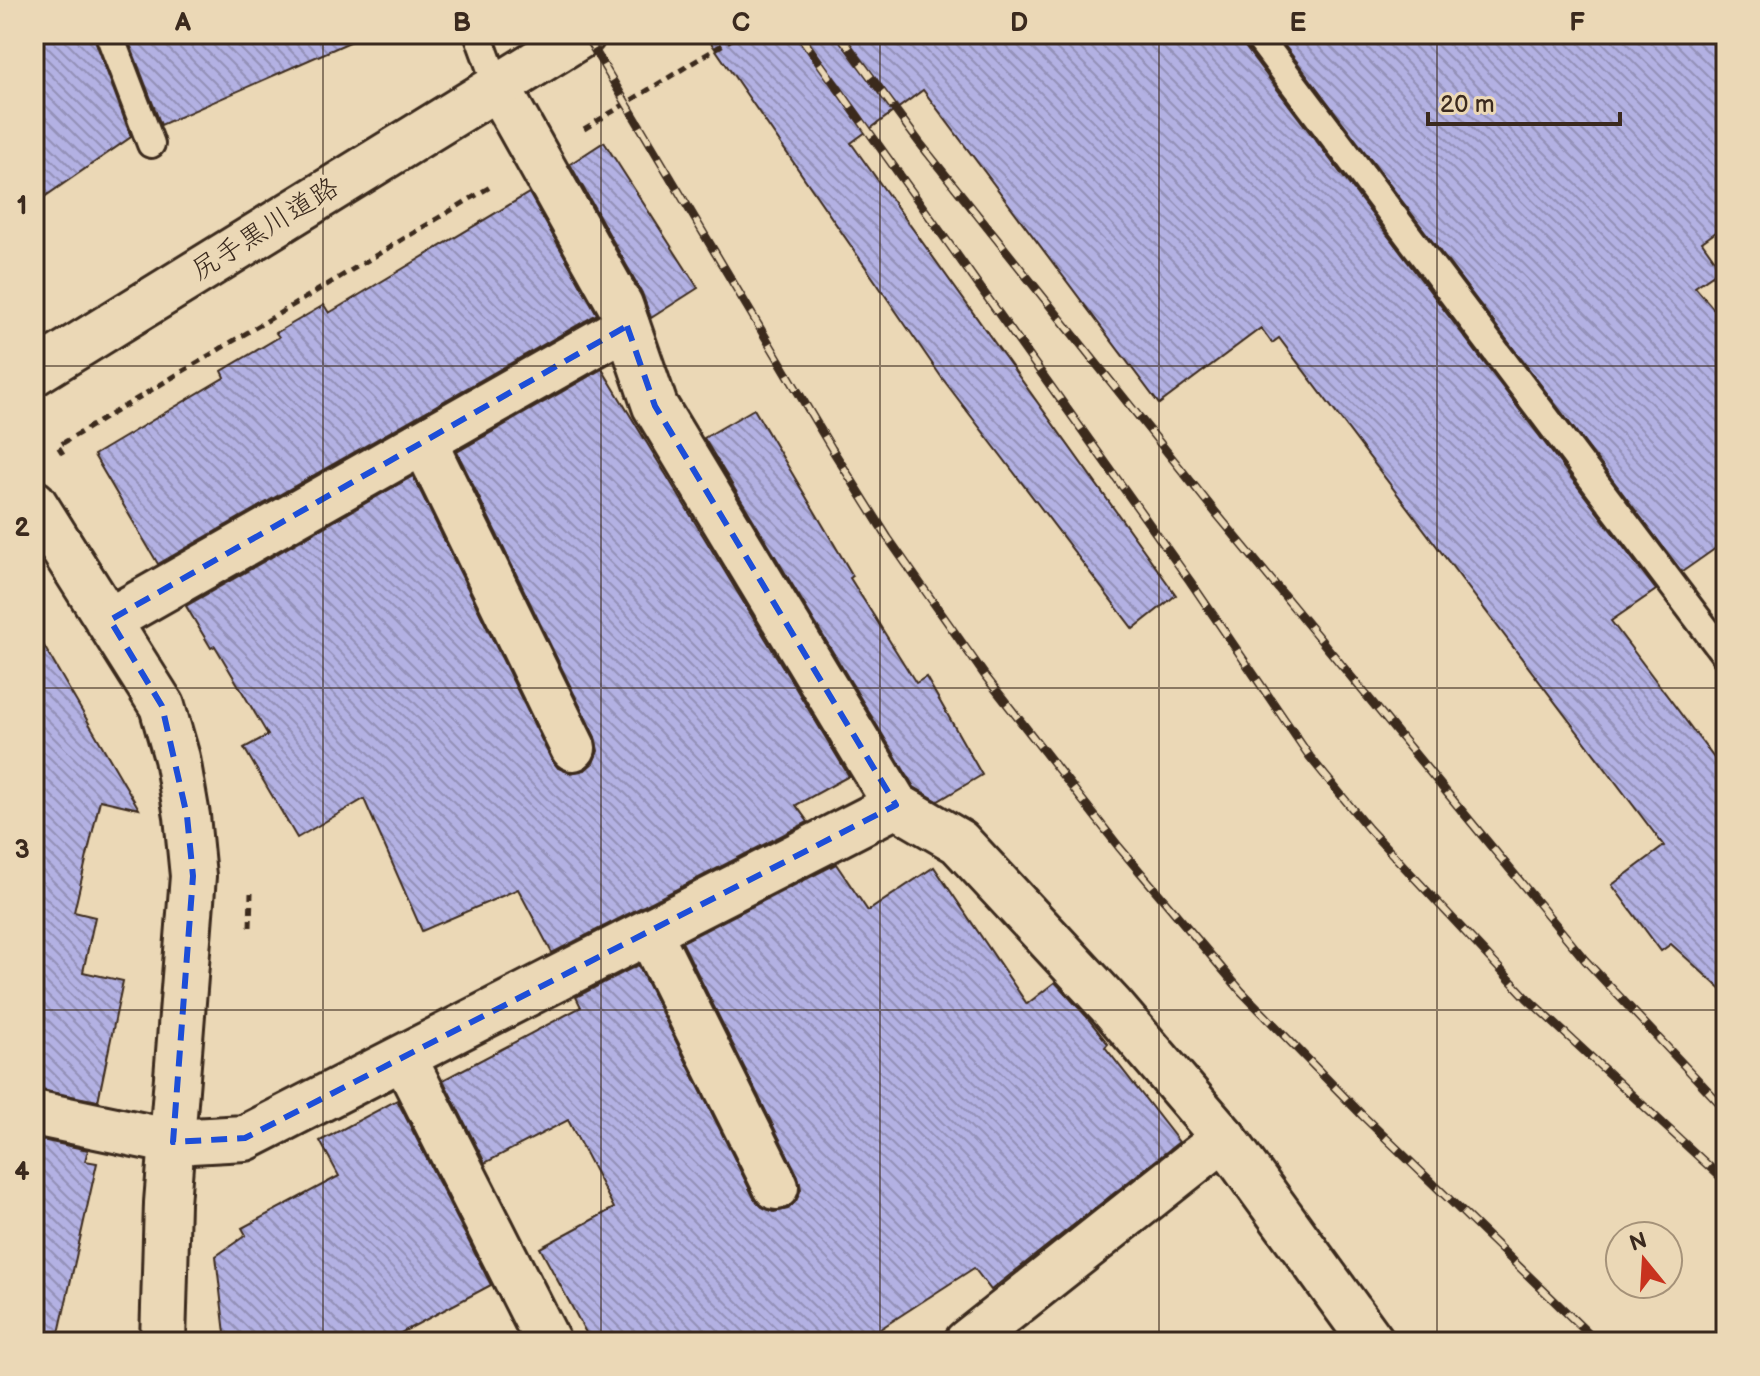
<svg xmlns="http://www.w3.org/2000/svg" width="1760" height="1376" viewBox="0 0 1760 1376" font-family="'Balsamiq Sans','Klee One',sans-serif">
	<defs>
		<pattern id="building-back-hatch" width="6" height="6" patternUnits="userSpaceOnUse" patternTransform="scale(2)"><rect width="6" height="6" fill="#b3b1e3"/><path d="M-1 5l2 2M0 0l6 6M5-1l2 2" fill="none" stroke="#9390b7"/></pattern>
	</defs>
	<rect width="100%" height="100%" fill="#ebd8b6"/>
	<filter id="ink" filterUnits="userSpaceOnUse"><feTurbulence type="fractalNoise" baseFrequency=".0125" numOctaves="2"/><feDisplacementMap in="SourceGraphic" scale="16" xChannelSelector="R" yChannelSelector="G"/><feConvolveMatrix kernelMatrix="1 2 1 2 8 2 1 2 1" color-interpolation-filters="sRGB"/></filter>
	<g filter="url(#ink)">
		<g fill="url(#building-back-hatch)" stroke="#3b2a1e" stroke-width="2">
			<polygon points="34,34 93,34 131,137 34,204"/>
			<polygon points="126,34 368,34 161,125"/>
			<polygon points="705,34 1240,34 1243,44 1656,590 1611,621 1726,774 1726,994 1671,944 1661,951 1612,885 1664,846 1279,338 1272,343 1261,328 1159,404 923,90 851,143 1176,595 1133,629 942,378"/>
			<polygon points="1276,34 1726,34 1726,225 1702,242 1721,269 1695,287 1726,323 1726,541 1682,572"/>
			<polygon points="604,142 698,288 651,318 642,293 570,164"/>
			<polygon points="529,193 597,314 158,564 94,455 225,377 222,371 279,337 276,333 324,305 329,313"/>
			<polygon points="602,369 849,776 796,805 808,822 552,953 518,889 422,931 364,799 297,838 244,748 268,735 215,646 211,648 186,606 413,476 551,759 558,768 570,773 585,770 593,763 598,751 595,737 457,452"/>
			<polygon points="754,409 853,576 850,578 916,683 926,677 982,775 938,801 914,787 704,438"/>
			<polygon points="34,629 139,809 100,800 74,912 95,917 83,972 123,981 98,1101 34,1089"/>
			<polygon points="836,864 868,911 934,867 1027,1004 1055,982 1086,1016 1108,1044 1105,1047 1179,1142 991,1290 974,1268 860,1342 591,1342 540,1248 614,1208 568,1120 485,1163 443,1080 581,1007 576,997 638,965 754,1198 762,1207 774,1212 788,1209 796,1201 801,1189 798,1176 682,942"/>
			<polygon points="397,1100 491,1285 384,1342 226,1342 216,1256 246,1235 242,1228 339,1176 320,1141"/>
			<polygon points="37,1139 88,1150 85,1161 97,1163 57,1342 34,1342"/>
		</g>
		<g fill="none" stroke-linecap="round" stroke-linejoin="round">
			<defs>
				<g id="service">
					<polyline points="109,34 151,144"/>
					<polyline points="478,34 497,86"/>
					<polyline points="1256,34 1726,656"/>
				</g>
				<g id="minor">
					<polyline points="497,86 620,305 655,406 896,805"/>
					<polyline points="424,442 573,748"/>
					<polyline points="34,503 162,706 177,758 187,816 193,876 167,1203 163,1342"/>
					<polyline points="110,620 627,326"/>
					<polyline points="649,932 776,1187"/>
					<polyline points="404,1058 548,1342"/>
					<polyline points="34,1113 173,1142 245,1138 896,805 959,842 1112,1007 1224,1138 1372,1342"/>
					<polyline points="967,1342 1224,1138"/>
				</g>
				<polyline id="secondary" points="34,373 583,34"/>
			</defs>
			<use href="#service" stroke="#3b2a1e" stroke-width="32"/>
			<use href="#minor" stroke="#3b2a1e" stroke-width="50"/>
			<use href="#secondary" stroke="#3b2a1e" stroke-width="50"/>
			<g stroke="#3b2a1e" stroke-width="5" stroke-dasharray="8 6" stroke-linecap="butt">
				<polyline points="584,129 740,34"/>
				<polyline points="63,454 58,446 490,187"/>
				<polyline points="250,927 251,893"/>
			</g>
			<use href="#service" stroke="#ebd8b6" stroke-width="26"/>
			<use href="#minor" stroke="#ebd8b6" stroke-width="44"/>
			<use href="#secondary" stroke="#ebd8b6" stroke-width="44"/>
			<defs>
				<g id="rail">
					<polyline points="585,34 832,449 888,538 986,677 1119,847 1241,991 1362,1115 1597,1342"/>
					<polyline points="799,34 1190,581 1310,757 1368,828 1527,998 1726,1182"/>
					<polyline points="839,34 919,142 1216,513 1585,960 1726,1110"/>
				</g>
			</defs>
			<use href="#rail" stroke="#3b2a1e" stroke-width="9"/>
			<use href="#rail" stroke="#ebd8b6" stroke-width="6" stroke-dasharray="18" stroke-linecap="butt"/>
		</g>
	</g>
	<path fill="none" stroke="#1d4ed8" stroke-width="6" stroke-dasharray="16 10" stroke-linejoin="round" d="M 627,326 L 655,406 L 896,805 L 245,1138 L 173,1142 L 193,876 L 187,816 L 162,706 L 110,620 Z"/>
	<path fill="none" stroke="#3b2a1e" stroke-width="2" stroke-opacity="0.55" d="M 323,34 L 323,1342M 601,34 L 601,1342M 880,34 L 880,1342M 1159,34 L 1159,1342M 1437,34 L 1437,1342M 34,366 L 1726,366M 34,688 L 1726,688M 34,1010 L 1726,1010"/>
	<g text-anchor="middle" dominant-baseline="central" stroke-width="8" stroke-linejoin="round" paint-order="stroke">
		<g font-size="28" fill="#3b2a1e" stroke="#ebd8b6">
			<text transform="translate(265 229) rotate(-32)">尻手黒川道路</text>
		</g>
	</g>
	<rect width="1760" height="1376" fill="none" stroke="#ebd8b6" stroke-width="88"/>
	<g transform="translate(1644 1260) rotate(342)"><circle r="38" fill="#ebd8b6" stroke="#a59279" stroke-width="2"/>
	<path d="M0-6L14 30L0 20L-14 30Z" fill="#c8321e"/>
	<text y="-12" font-size="22" font-weight="bold" text-anchor="middle" fill="#3b2a1e">N</text>
	</g>
	<path d="M1428 112v12h192v-12" fill="none" stroke="#3b2a1e" stroke-width="4"/>
	<text x="1440" y="112" font-size="24" fill="#3b2a1e" stroke="#ebd8b6" stroke-width="6" paint-order="stroke">20 m</text>
	<rect x="44" y="44" width="1672" height="1288" fill="none" stroke="#3b2a1e" stroke-width="3"/>
	<g font-size="26" text-anchor="middle" font-weight="bold" fill="#3b2a1e">
		<text x="183" y="31">A</text>
		<text x="462" y="31">B</text>
		<text x="741" y="31">C</text>
		<text x="1019" y="31">D</text>
		<text x="1298" y="31">E</text>
		<text x="1577" y="31">F</text>
		<text x="22" y="214">1</text>
		<text x="22" y="536">2</text>
		<text x="22" y="858">3</text>
		<text x="22" y="1180">4</text>
	</g>
</svg>
